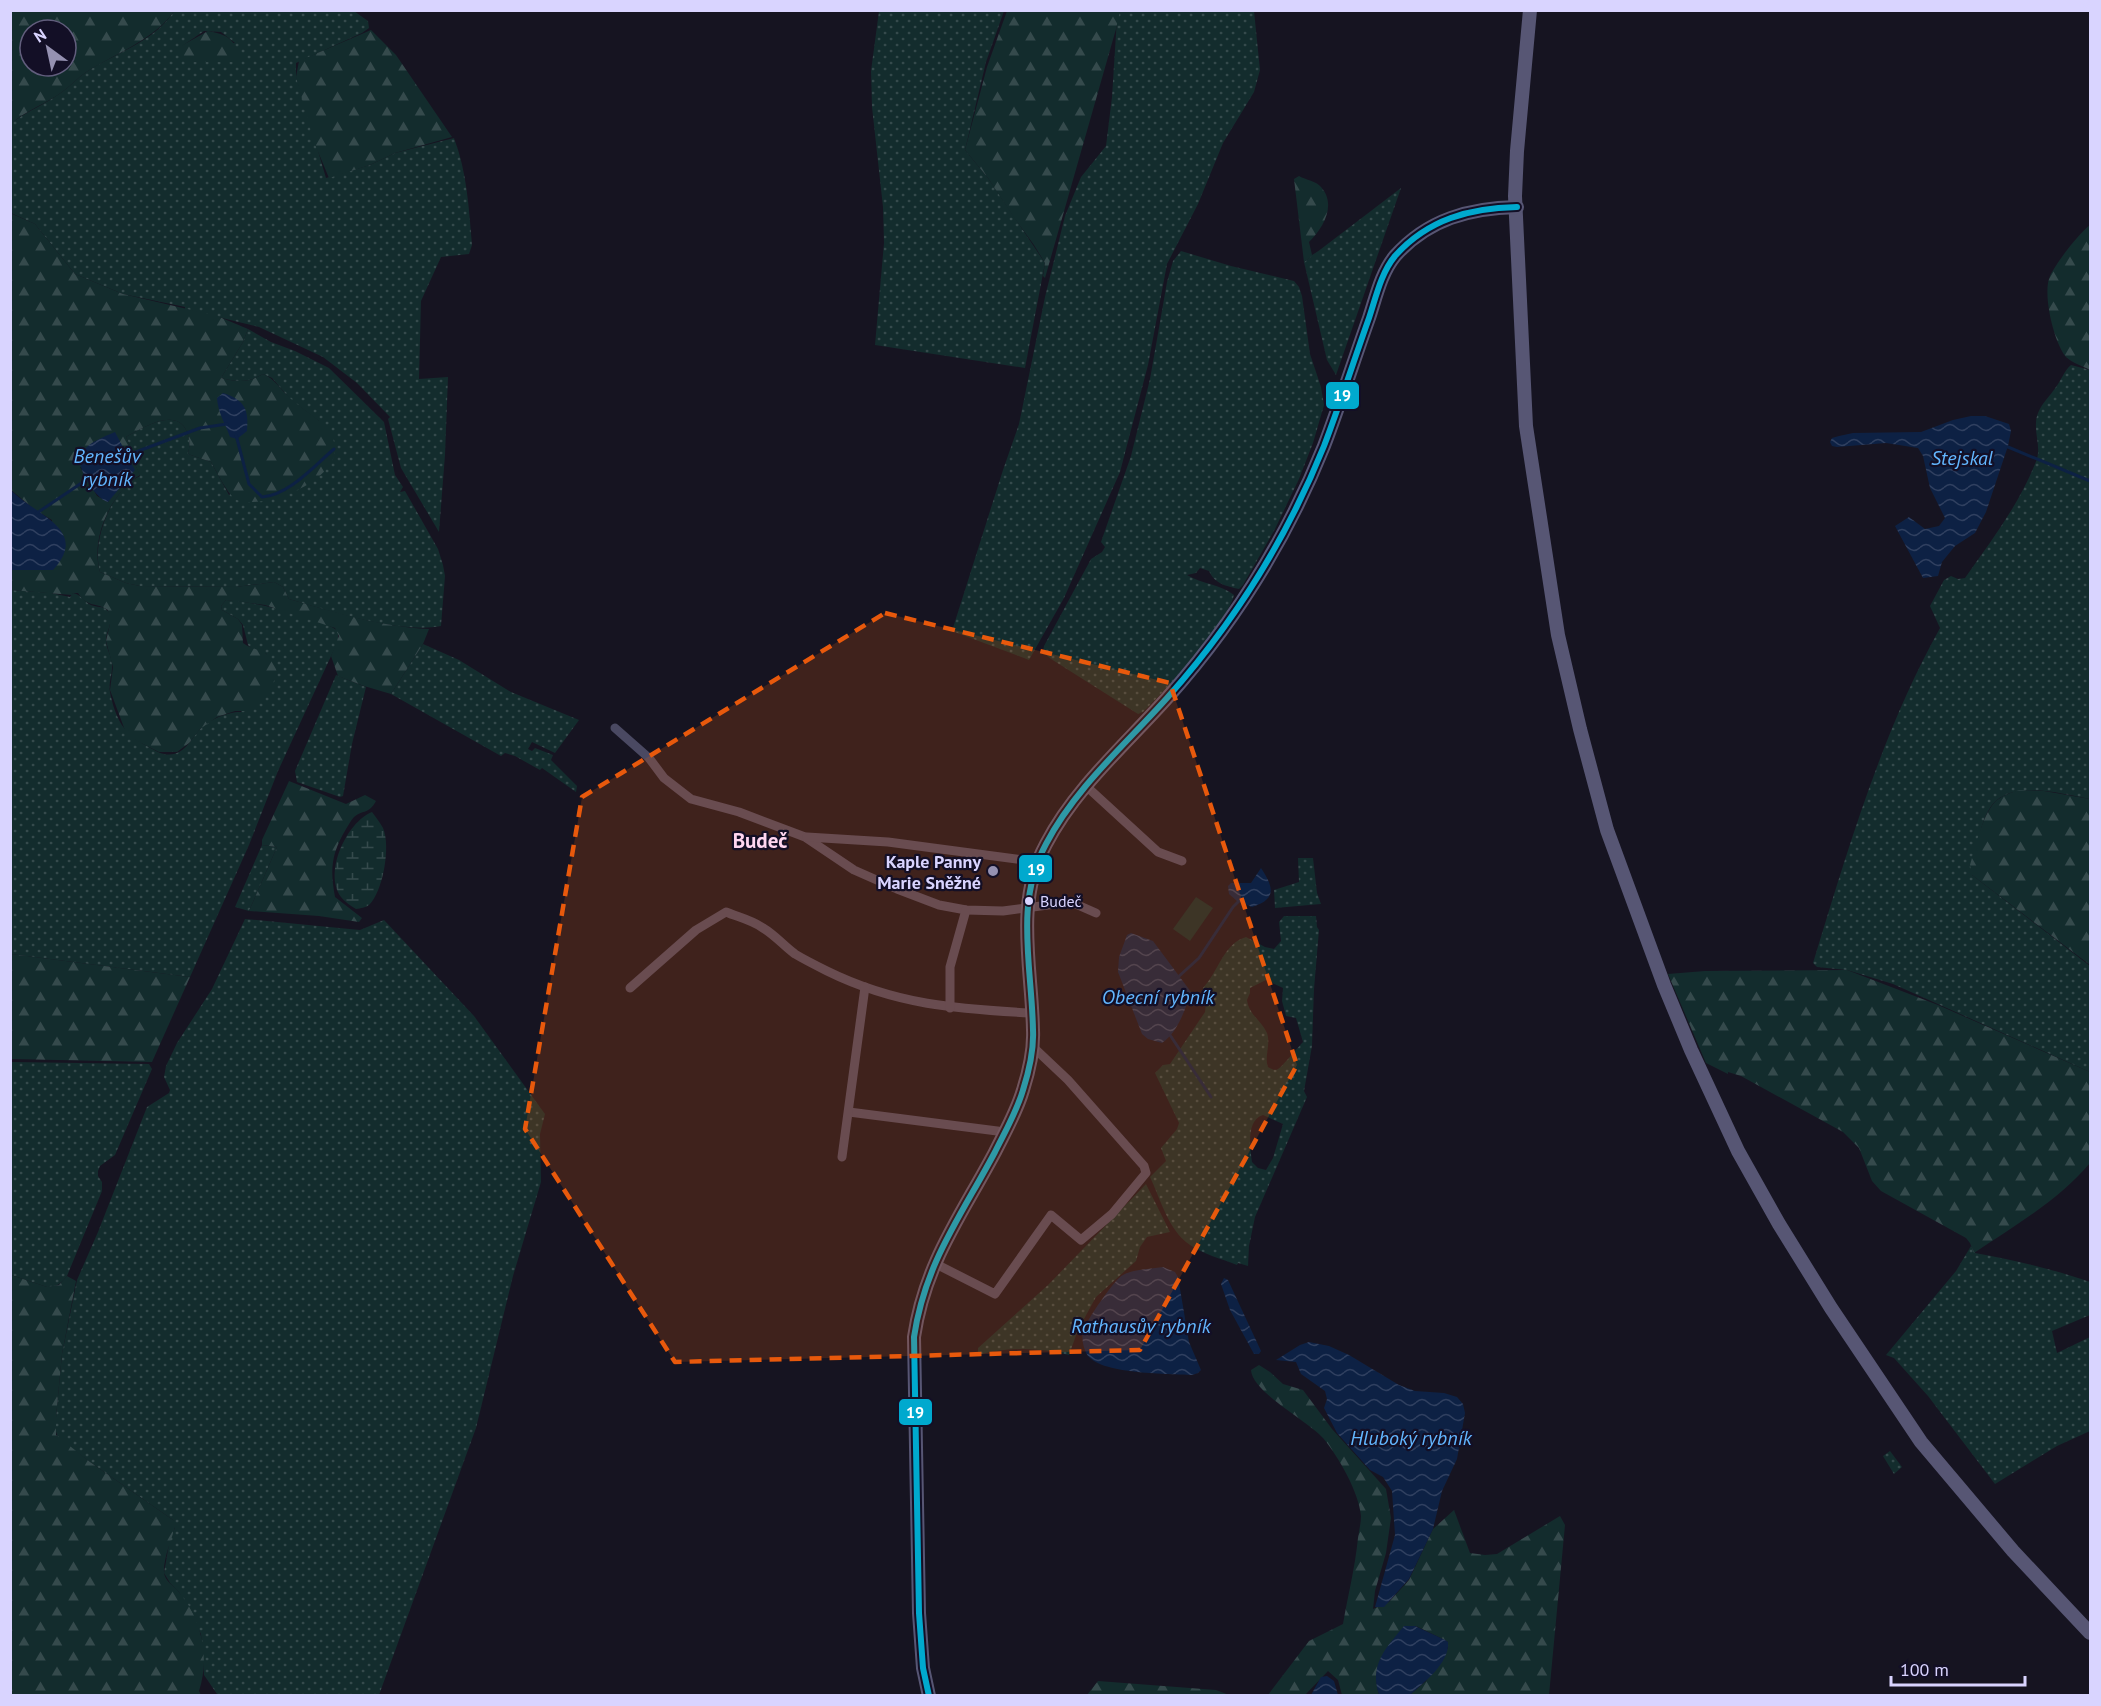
<svg xmlns="http://www.w3.org/2000/svg" width="2101" height="1706" viewBox="0 0 2101 1706" font-family="'PT Sans',sans-serif">
	<defs>
		<pattern id="grass-dots" width="8" height="8" patternUnits="userSpaceOnUse" patternTransform="scale(1.5)"><rect width="8" height="8" fill="#132c2d"/><path d="M2 2h.1M6 6h.1" fill="none" stroke="#354a4c" stroke-width="1.8" stroke-linecap="round"/></pattern>
		<pattern id="forest-firs" width="22" height="20" patternUnits="userSpaceOnUse" patternTransform="scale(1.5)"><rect width="22" height="20" fill="#132c2d"/><path d="M5 1l3.5 6h-7zM16 11l3.5 6h-7z" fill="#354a4c"/></pattern>
		<pattern id="wetland-marsh" width="20" height="14" patternUnits="userSpaceOnUse" patternTransform="scale(1.5)"><rect width="20" height="14" fill="#132c2d"/><path d="M1 5h8M5 5V1M11 12h8M15 12V8" fill="none" stroke="#354a4c"/></pattern>
		<pattern id="water-waves" width="16" height="10" patternUnits="userSpaceOnUse" patternTransform="scale(1.5)"><rect width="16" height="10" fill="#0d2144"/><path d="M0 5q4-4 8 0t8 0" fill="none" stroke="#304060"/></pattern>
	</defs>
	<rect width="100%" height="100%" fill="#161421"/>
	<g fill="url(#grass-dots)" fill-rule="evenodd">
		<path d="M 174,11 L 354,11 L 368,21 L 369,28 L 362,33 L 296,63 L 296,76 L 326,178 L 370,165 L 395,153 L 454,138 C 467,172 469,209 472,245 L 469,254 L 441,257 L 421,301 L 419,379 L 448,377 L 445,455 L 439,532 L 401,468 L 388,419 L 390,417 L 357,383 L 323,357 L 259,327 L 185,309 L 185,307 L 123,294 L 75,274 L 35,224 L 11,213 L 10,124 C 27,111 46,104 62,92 C 72,85 80,75 91,69 C 119,52 157,39 174,11 ZM 204,31 L 221,32 L 235,43 L 182,46 Z"/>
		<polygon points="879,11 1004,11 986,62 965,150 988,178 1045,263 1025,368 875,345 884,243 883,207 872,107 871,71"/>
		<polygon points="1120,11 1254,11 1260,70 1254,92 1223,143 1198,204 1167,264 1148,365 1120,472 1064,598 1029,660 952,631 1003,470 1019,424 1045,297 1065,216 1081,177 1106,146 1112,97 1117,18"/>
		<polygon points="1401,188 1336,375 1327,360 1304,262"/>
		<path d="M 1181,251 L 1231,266 L 1294,281 L 1299,287 L 1302,296 L 1310,354 L 1321,387 L 1324,405 L 1313,443 L 1299,479 L 1275,529 L 1243,585 L 1239,589 C 1226,586 1215,584 1209,571 L 1200,568 L 1196,573 L 1187,575 C 1202,584 1220,584 1234,595 C 1228,621 1165,692 1143,712 L 1138,714 L 1051,659 L 1043,652 L 1044,646 L 1091,559 L 1102,552 L 1105,547 L 1101,542 L 1131,456 L 1150,379 L 1167,282 L 1173,261 Z"/>
		<path d="M 248,329 L 271,342 L 295,351 L 329,368 L 384,422 L 395,475 L 403,487 L 400,492 L 405,491 L 438,549 L 443,565 L 445,576 L 441,626 C 399,634 330,611 289,599 L 283,587 L 274,582 L 236,587 L 140,586 L 126,583 L 100,572 C 91,541 111,490 140,476 L 135,464 L 134,454 L 126,437 C 142,428 177,406 187,432 C 190,441 190,445 188,454 L 211,462 L 229,495 L 319,421 L 291,400 L 272,378 L 263,374 C 248,383 238,382 221,378 L 243,342 Z"/>
		<path d="M 2071,365 L 2090,370 L 2090,799 C 2062,794 2009,778 1990,808 C 1979,824 1976,855 1972,875 L 2090,966 L 2090,1072 L 1893,984 L 1847,970 L 1817,967 L 1813,963 C 1848,849 1882,732 1940,628 L 1930,606 L 1944,580 L 1951,576 L 1958,579 L 1965,578 C 1991,541 2018,506 2035,464 C 2042,449 2035,438 2036,423 C 2037,407 2048,399 2056,387 C 2062,379 2064,371 2071,365 Z"/>
		<path d="M 10,590 L 51,593 L 70,597 L 73,593 C 81,594 84,602 91,605 C 97,608 103,605 108,611 C 115,622 105,632 106,642 C 107,650 112,657 112,665 C 113,673 108,683 110,692 C 115,718 124,735 147,746 C 153,749 158,753 164,754 C 185,758 191,737 203,726 C 211,719 231,711 241,712 L 267,654 L 253,650 L 248,645 L 243,625 L 238,619 L 222,610 L 221,606 L 226,600 C 250,601 319,616 338,631 L 338,641 L 278,771 L 249,845 L 190,977 L 11,954 Z"/>
		<polygon points="423,644 459,660 511,692 579,720 555,753 532,742 528,749 532,751 535,748 553,755 551,760 577,786 576,792 542,768 540,770 515,756 505,753 501,756 391,694"/>
		<polygon points="336,675 366,687 352,744 343,796 340,797 297,782 295,771"/>
		<polygon points="262,845 277,847 249,911 235,907"/>
		<polygon points="1298,858 1313,858 1317,893 1321,904 1275,908 1274,890 1299,882"/>
		<path d="M 1284,916 L 1316,916 L 1317,927 L 1319,930 L 1314,989 L 1312,1046 L 1304,1091 L 1307,1097 L 1255,1217 L 1249,1246 L 1248,1266 L 1238,1263 L 1237,1265 C 1222,1259 1203,1254 1190,1245 C 1168,1230 1161,1200 1150,1177 L 1166,1161 L 1161,1148 L 1177,1129 L 1179,1123 L 1155,1073 L 1163,1065 L 1170,1064 L 1205,1012 L 1206,1003 L 1203,988 C 1218,972 1224,943 1246,937 L 1265,947 L 1274,949 L 1281,941 L 1279,922 ZM 1266,980 L 1283,988 L 1282,1001 L 1286,1016 L 1296,1018 L 1303,1042 C 1299,1046 1281,1068 1278,1069 C 1274,1071 1272,1069 1268,1067 C 1264,1056 1271,1045 1267,1033 C 1261,1020 1249,1015 1247,1000 L 1250,993 L 1250,988 ZM 1263,1115 L 1283,1124 L 1273,1158 L 1266,1170 L 1258,1168 L 1252,1162 C 1250,1148 1246,1120 1263,1115 Z"/>
		<polygon points="245,919 360,930 384,920 474,1016 545,1114 540,1134 541,1182 513,1276 476,1428 379,1695 217,1694 204,1675 201,1634 179,1592 170,1583 164,1573 170,1538 175,1528 173,1520 90,1462 58,1438 55,1428 62,1354 77,1280 98,1232 147,1107 169,1093 170,1090 164,1077 166,1066 177,1043 212,989"/>
		<path d="M 11,1062 L 149,1064 L 152,1069 L 115,1155 L 100,1166 L 98,1171 L 98,1176 L 102,1182 L 102,1191 L 67,1276 C 61,1283 58,1287 47,1287 L 11,1275 Z"/>
		<path d="M 1146,1184 L 1170,1232 L 1147,1237 L 1140,1247 L 1136,1261 L 1096,1297 L 1078,1330 L 1069,1355 C 1038,1347 1009,1347 978,1355 L 978,1348 L 1048,1285 Z"/>
		<path d="M 1971,1246 L 1975,1253 C 2014,1260 2053,1269 2090,1282 L 2090,1315 L 2052,1331 L 2057,1353 L 2090,1337 L 2090,1431 L 2057,1446 L 1995,1484 L 1928,1396 L 1894,1358 L 1886,1355 L 1956,1271 Z"/>
		<polygon points="1890,1451 1902,1467 1894,1474 1883,1456"/>
	</g>
	<g fill="url(#forest-firs)" fill-rule="evenodd">
		<path d="M 11,10 L 174,10 L 174,11 C 157,37 118,53 91,69 C 80,75 72,85 62,92 C 46,104 26,110 11,124 ZM 30,30 L 66,30 L 66,66 L 30,66 Z"/>
		<polygon points="1007,11 1120,11 1116,29 1045,278 1043,276 1045,263 1034,245 1013,216 988,178 965,150 987,67"/>
		<polygon points="371,30 396,55 452,137 395,153 370,165 329,178 314,142 296,77 299,61"/>
		<path d="M 208,31 C 228,35 233,38 240,57 L 237,62 L 189,62 L 181,53 L 181,46 Z"/>
		<path d="M 1299,176 C 1306,180 1316,181 1321,187 C 1337,205 1323,228 1309,242 L 1312,255 L 1322,249 L 1304,262 L 1294,179 Z"/>
		<path d="M 10,213 L 35,224 L 75,274 L 123,294 L 217,316 L 248,329 L 243,342 L 221,378 C 238,382 248,383 263,374 C 275,379 280,389 290,398 C 304,412 335,425 335,449 C 335,482 264,510 237,500 C 228,496 217,472 211,462 L 188,454 C 190,445 190,441 187,432 C 177,406 142,428 126,437 L 134,454 L 135,464 L 140,475 C 111,493 90,538 100,572 L 126,583 L 140,586 L 236,587 L 274,582 L 283,587 L 289,599 C 335,612 381,627 429,629 L 423,644 L 391,694 L 364,686 L 338,676 L 331,656 L 339,636 L 335,628 L 265,605 L 226,600 L 221,606 L 222,610 L 238,619 L 242,625 L 243,643 C 251,649 262,650 269,656 C 290,673 262,700 248,711 L 235,711 L 217,717 L 200,729 L 189,743 L 177,752 L 159,752 L 137,741 L 126,733 L 110,690 L 113,667 L 106,641 L 110,624 L 108,610 C 96,602 87,608 78,593 L 73,593 L 72,595 L 11,590 L 11,570 L 53,570 L 52,520 L 34,509 L 11,490 ZM 80,467 L 131,476 L 115,491 L 108,502 L 97,496 Z"/>
		<path d="M 2090,225 L 2090,370 C 2083,366 2072,363 2066,357 C 2054,343 2042,293 2050,276 C 2056,263 2079,233 2090,225 Z"/>
		<path d="M 289,781 L 346,804 L 365,795 L 376,801 C 368,815 364,809 354,817 C 351,820 348,826 346,829 C 331,854 330,870 335,897 L 362,918 L 359,922 L 319,916 L 249,911 L 277,847 L 262,845 L 262,840 Z"/>
		<path d="M 2019,790 L 2044,791 L 2090,799 L 2090,965 L 1972,875 L 1970,865 C 1976,846 1981,819 1994,803 C 2000,796 2011,793 2019,790 Z"/>
		<polygon points="11,954 190,977 152,1062 11,1059"/>
		<path d="M 1847,970 L 1938,1005 L 2090,1072 L 2090,1163 C 2058,1201 2014,1226 1974,1253 L 1970,1243 L 1966,1238 L 1881,1191 L 1872,1181 L 1859,1148 L 1843,1132 L 1741,1076 L 1728,1072 L 1728,1074 L 1706,1063 L 1668,974 L 1705,971 Z"/>
		<path d="M 11,1275 L 47,1287 L 59,1285 L 67,1276 L 76,1281 L 62,1354 L 56,1417 L 56,1435 L 90,1462 L 173,1520 L 176,1524 C 172,1538 163,1559 164,1573 C 165,1581 174,1586 178,1591 C 202,1618 210,1658 199,1691 L 201,1695 L 11,1695 Z"/>
		<path d="M 1259,1365 L 1270,1372 L 1283,1384 L 1303,1390 L 1332,1429 L 1386,1489 L 1391,1518 L 1386,1553 L 1375,1591 L 1373,1609 L 1389,1602 L 1409,1580 L 1433,1529 L 1454,1510 L 1470,1553 L 1485,1555 L 1497,1554 L 1560,1516 L 1565,1525 L 1549,1695 L 1410,1695 L 1426,1681 L 1448,1648 L 1448,1642 L 1445,1640 L 1416,1626 L 1405,1626 C 1386,1648 1370,1665 1379,1695 L 1342,1695 L 1338,1680 L 1328,1671 L 1305,1695 L 1268,1695 L 1309,1641 L 1343,1624 C 1348,1595 1355,1568 1358,1538 C 1359,1531 1361,1523 1361,1516 C 1359,1492 1338,1456 1323,1438 C 1308,1421 1252,1392 1251,1370 Z"/>
		<polygon points="1098,1681 1216,1690 1229,1695 1087,1695"/>
	</g>
	<path fill="url(#wetland-marsh)" d="M 372,812 C 376,817 380,823 383,828 C 391,846 383,892 369,905 C 365,908 361,908 356,909 C 351,906 344,901 341,897 C 323,872 347,822 372,812 Z"/>
	<polygon fill="#132c2d" points="1196,897 1213,908 1190,941 1173,929"/>
	<g fill="url(#water-waves)">
		<path d="M 223,393 C 245,400 249,410 247,431 L 237,439 L 230,437 C 225,423 218,413 217,398 Z"/>
		<polygon points="1971,416 1985,416 2009,424 2011,431 2008,446 1986,512 1975,533 1955,546 1942,562 1938,576 1923,578 1895,526 1909,517 1925,529 1939,526 1945,518 1930,488 1923,456 1918,448 1886,443 1837,447 1832,446 1830,442 1832,438 1839,436 1853,433 1921,432 1953,420"/>
		<path d="M 115,432 L 135,470 L 108,502 C 95,499 73,464 82,452 C 90,442 103,437 115,432 Z"/>
		<path d="M 11,490 C 34,515 91,529 53,570 L 11,570 Z"/>
		<path d="M 1261,868 C 1272,885 1279,899 1252,907 L 1237,901 L 1229,894 L 1228,886 L 1231,883 L 1251,883 Z"/>
		<path d="M 1131,933 L 1153,941 L 1191,992 C 1185,1010 1178,1032 1162,1043 L 1148,1039 L 1142,1034 L 1118,972 L 1119,957 L 1127,935 Z"/>
		<path d="M 1163,1267 L 1175,1272 L 1178,1277 L 1189,1342 L 1201,1370 L 1198,1373 L 1192,1375 C 1170,1374 1104,1374 1089,1357 C 1084,1352 1081,1338 1083,1331 C 1085,1323 1115,1278 1123,1275 C 1133,1269 1151,1269 1163,1267 Z"/>
		<polygon points="1224,1278 1228,1280 1261,1351 1259,1354 1254,1354 1230,1310 1221,1284"/>
		<polygon points="1309,1342 1329,1346 1349,1355 1399,1385 1415,1391 1444,1393 1457,1397 1463,1404 1465,1413 1457,1459 1442,1491 1433,1529 1409,1579 1384,1607 1375,1607 1395,1535 1392,1491 1383,1477 1370,1470 1337,1433 1324,1408 1327,1399 1325,1391 1301,1374 1296,1362 1276,1360 1300,1345"/>
		<path d="M 1404,1626 L 1415,1626 L 1445,1640 L 1448,1642 C 1450,1663 1423,1683 1410,1695 L 1379,1695 C 1369,1664 1386,1648 1404,1626 Z"/>
		<polygon points="1327,1676 1334,1681 1338,1695 1311,1695 1321,1677"/>
	</g>
	<g fill="none" stroke-linecap="round" stroke-linejoin="round">
		<g stroke="#0d2144" stroke-width="3">
			<path d="M 236,435 L 249,484 L 262,497 C 289,495 314,466 334,449"/>
			<polyline points="2008,447 2090,481"/>
			<polyline points="125,456 200,428 227,424"/>
			<polyline points="37,513 89,478"/>
			<polyline points="1177,978 1199,958 1233,907 1240,900"/>
			<polyline points="1170,1035 1211,1097"/>
		</g>
		<g stroke="#4a4962" stroke-width="9">
			<polyline points="615,728 649,758 664,778 691,799 739,812 805,837 854,870 897,889 939,905 966,910 1003,911 1071,902 1096,913"/>
			<polyline points="1086,786 1158,852 1182,861"/>
			<polyline points="807,837 888,842 1038,862"/>
			<path d="M 630,988 L 696,930 L 726,912 C 738,917 752,920 763,928 C 775,935 784,946 795,954 C 805,960 817,966 827,971 C 896,1005 957,1009 1031,1013"/>
			<polyline points="950,1008 950,967 966,910"/>
			<polyline points="849,1112 1005,1132"/>
			<polyline points="842,1157 865,987"/>
			<polyline points="934,1263 995,1294 1051,1215 1081,1240 1112,1214 1146,1173 1144,1166 1068,1080 1032,1046"/>
		</g>
		<g stroke="#575674" stroke-width="14">
			<polyline points="1530,10 1517,151 1515,196 1526,426 1558,635 1580,729 1607,830 1664,985 1691,1050 1738,1151 1779,1224 1831,1308 1921,1442 2013,1551 2090,1633"/>
			<path d="M 929,1696 L 923,1668 L 919,1613 L 914,1337 C 925,1263 961,1216 995,1152 C 1005,1132 1017,1111 1023,1090 C 1029,1071 1034,1050 1033,1030 C 1032,967 1014,903 1046,844 C 1075,788 1126,744 1167,698 C 1233,624 1287,538 1324,446 C 1340,404 1354,360 1369,318 C 1376,297 1381,273 1395,256 C 1428,219 1470,208 1517,207"/>
		</g>
		<defs>
			<path id="bus-1" d="M 929,1696 L 923,1668 L 919,1613 L 914,1337 C 925,1263 961,1216 995,1152 C 1005,1132 1017,1111 1023,1090 C 1029,1071 1034,1050 1033,1030 C 1032,967 1014,903 1046,844 C 1075,788 1126,744 1167,698 C 1233,624 1287,538 1324,446 C 1340,404 1354,360 1369,318 C 1376,297 1381,273 1395,256 C 1428,219 1470,208 1517,207"/>
		</defs>
		<use href="#bus-1" stroke="#130f26" stroke-width="10"/>
		<use href="#bus-1" stroke="#00a9ce" stroke-width="6"/>
	</g>
	<path fill="#e8590c" fill-opacity="0.2" stroke="#e8590c" stroke-width="4.5" stroke-dasharray="12 8" stroke-linejoin="round" d="M 885,613 L 1170,683 L 1297,1065 L 1140,1350 L 675,1362 L 525,1129 L 582,797 Z"/>
	<circle fill="#9591b1" stroke="#130f26" stroke-width="2" cx="993" cy="871" r="6"/>
	<circle fill="#d9d4ff" stroke="#130f26" stroke-width="2" cx="1029" cy="901" r="5"/>
	<g text-anchor="middle" dominant-baseline="central" stroke-width="4.5" stroke-linejoin="round" paint-order="stroke">
		<g font-size="16" fill="#d9d4ff" stroke="#130f26" text-anchor="start">
			<text x="1040" y="901">Budeč</text>
		</g>
		<g font-size="18" font-weight="bold" fill="#d9d4ff" stroke="#130f26" text-anchor="end">
			<text x="981" y="861">Kaple Panny<tspan x="981" dy="21">Marie Sněžné</tspan></text>
		</g>
		<g font-size="20" font-style="italic" fill="#62b6ff" stroke="#130f26">
			<text x="107" y="456">Benešův<tspan x="107" dy="23">rybník</tspan></text>
			<text x="1962" y="458">Stejskal</text>
			<text x="1158" y="997">Obecní rybník</text>
			<text x="1141" y="1326">Rathausův rybník</text>
			<text x="1411" y="1438">Hluboký rybník</text>
		</g>
		<g font-size="21" font-weight="bold" fill="#ffd6f0" stroke="#130f26">
			<text x="760" y="840">Budeč</text>
		</g>
	</g>
	<g stroke="#130f26" stroke-width="2">
		<rect x="1325" y="381" width="35" height="29" rx="6" fill="#00a9ce"/>
		<rect x="1018" y="854" width="35" height="29" rx="6" fill="#00a9ce"/>
		<rect x="898" y="1398" width="35" height="28" rx="6" fill="#00a9ce"/>
	</g>
	<g font-size="16" text-anchor="middle" font-weight="bold" fill="#fff">
		<text x="1342" y="401">19</text>
		<text x="1036" y="875">19</text>
		<text x="915" y="1418">19</text>
	</g>
	<rect width="2101" height="1706" fill="none" stroke="#d9d4ff" stroke-width="24"/>
	<g transform="translate(48 48) rotate(327)"><circle r="28" fill="#130f26" stroke="#625e7d" stroke-width="1.5"/>
	<path d="M0-4.5L10 22L0 15L-10 22Z" fill="#9591b1"/>
	<text y="-9" font-size="16" font-weight="bold" text-anchor="middle" fill="#d9d4ff">N</text>
	</g>
	<path d="M1891 1676v9h134v-9" fill="none" stroke="#d9d4ff" stroke-width="3"/>
	<text x="1900" y="1676" font-size="18" fill="#d9d4ff" stroke="#130f26" stroke-width="4.5" paint-order="stroke">100 m</text>
</svg>
